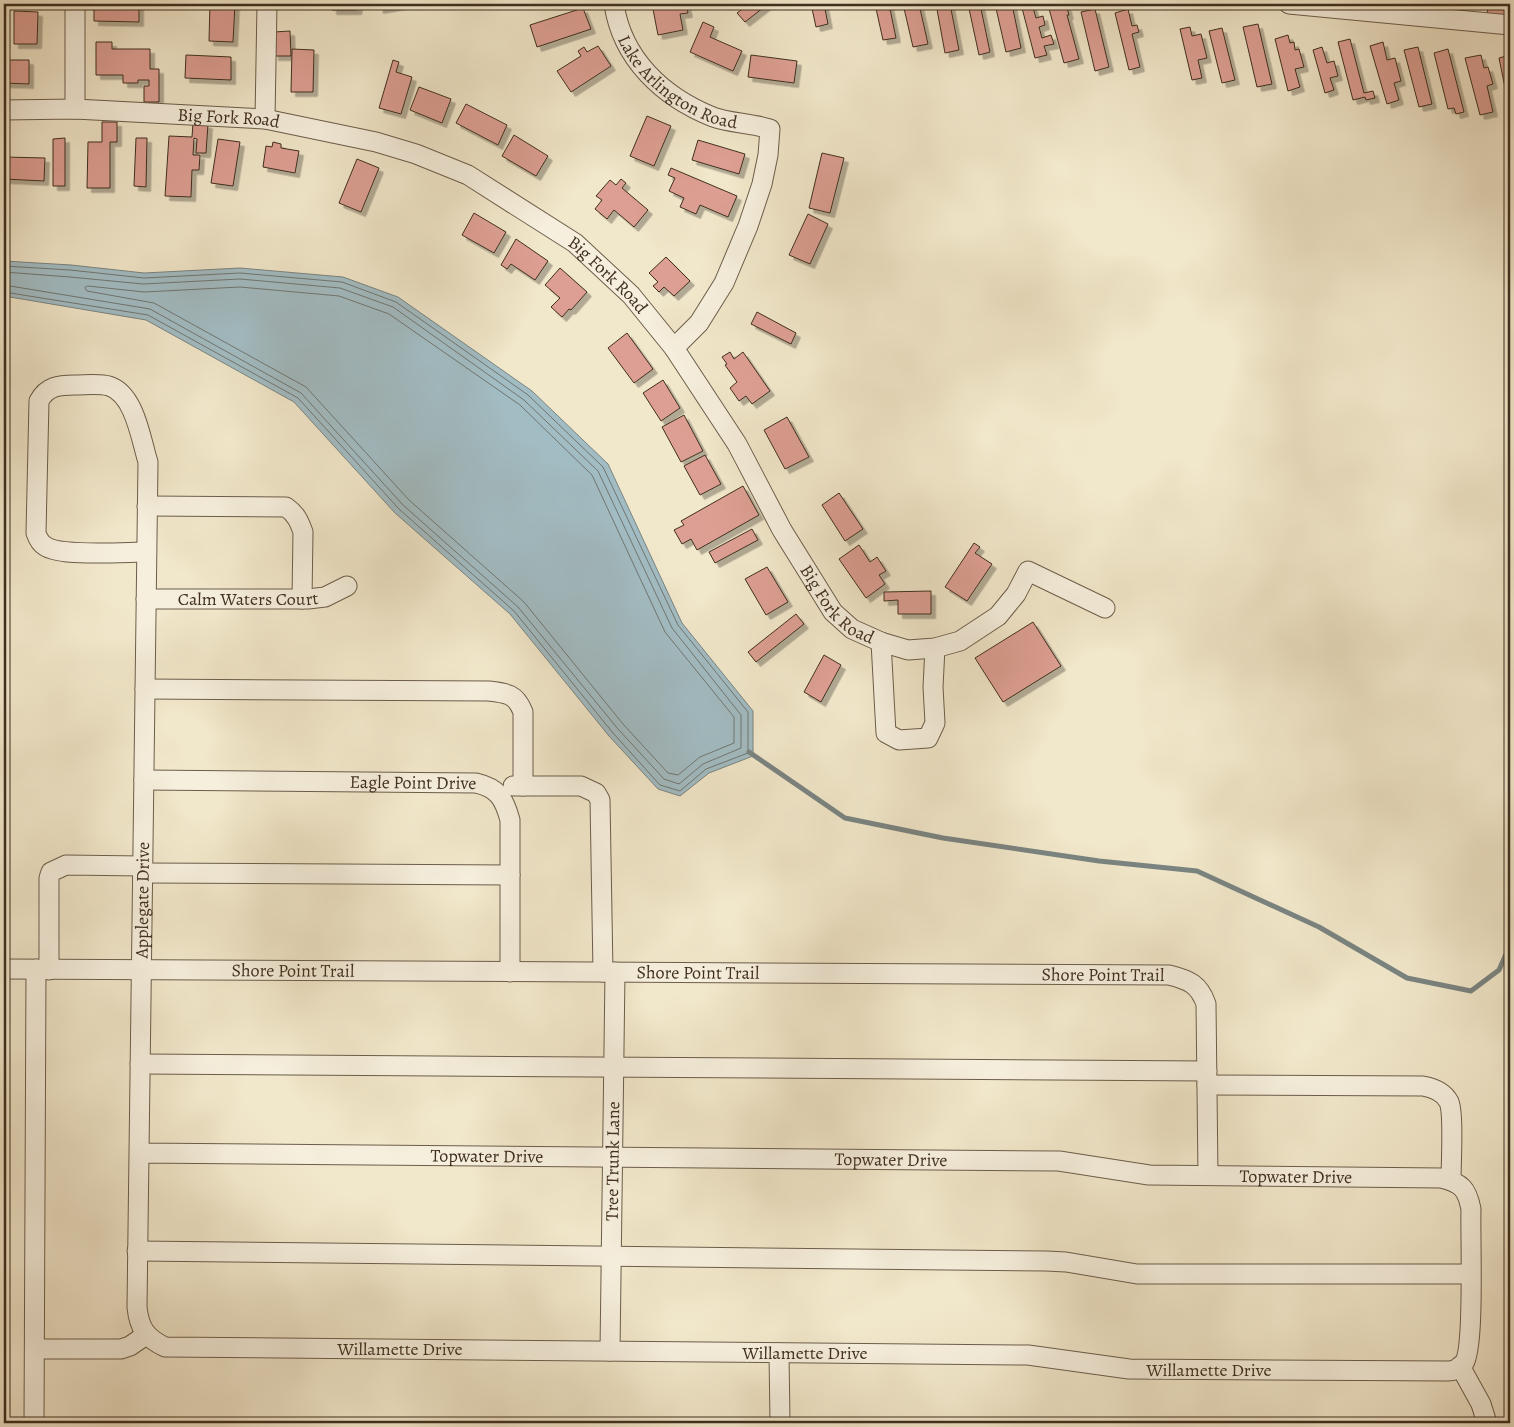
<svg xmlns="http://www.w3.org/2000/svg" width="1514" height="1427" viewBox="0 0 1514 1427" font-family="Alegreya,serif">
	<defs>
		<filter id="shadow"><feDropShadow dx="4.5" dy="4.5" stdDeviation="0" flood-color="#0004"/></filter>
	</defs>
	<rect width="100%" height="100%" fill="#f1e7ca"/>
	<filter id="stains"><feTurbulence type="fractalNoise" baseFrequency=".004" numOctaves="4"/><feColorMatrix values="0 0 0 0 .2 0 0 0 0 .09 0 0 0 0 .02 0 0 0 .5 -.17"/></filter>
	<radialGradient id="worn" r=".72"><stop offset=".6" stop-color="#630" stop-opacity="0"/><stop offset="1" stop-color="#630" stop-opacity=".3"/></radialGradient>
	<polygon fill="#a2bcc3" stroke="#7a8481" points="4,261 71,265 144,273 240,268 343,277 398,297 532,391 608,464 682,623 753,711 753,756 709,773 680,796 658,789 609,736 510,614 395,513 294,402 146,320 4,296"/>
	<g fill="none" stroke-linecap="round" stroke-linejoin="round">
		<g stroke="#707671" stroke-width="1">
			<polyline points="4,266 70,270 144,278 240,273 342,282 396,302 528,395 603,467 678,625 748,712 748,753 706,769 680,791 660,785 613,733 514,611 399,509 298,398 148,315 4,292"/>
			<polyline points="4,272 70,277 143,284 240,279 340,288 393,307 524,400 598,471 672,628 741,715 741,748 703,764 679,784 664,779 618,729 518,607 403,505 301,393 150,309 4,285"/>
			<polygon points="88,286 144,292 240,287 339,296 389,314 520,405 592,475 665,632 734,717 734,743 700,757 678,775 668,773 623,724 524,602 409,500 306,387 154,303 87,291 85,288"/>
		</g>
		<polyline stroke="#7a8481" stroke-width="5" points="749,752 845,818 943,838 1099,861 1197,871 1319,927 1407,978 1471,991 1499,970 1510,945"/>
	</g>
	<g fill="#dd9f93" stroke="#3f2f1f" filter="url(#shadow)">
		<polygon points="94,4 139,4 139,22 94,21"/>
		<polygon points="210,4 235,4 233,42 209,41"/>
		<polygon points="332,4 358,4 357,10 332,10"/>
		<polygon points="378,4 408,4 379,9"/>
		<polygon points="652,4 686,4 688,13 680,14 683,30 658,35"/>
		<polygon points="749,4 768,4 745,22 737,13"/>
		<polygon points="811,4 824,4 828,24 816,27"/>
		<polygon points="875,4 889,4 896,38 883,40"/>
		<polygon points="903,4 919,4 928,44 913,47"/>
		<polygon points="936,4 950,4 959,50 945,53"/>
		<polygon points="968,4 980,4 990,52 979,55"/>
		<polygon points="995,4 1012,4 1021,48 1006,52"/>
		<polygon points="1021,4 1032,4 1036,18 1043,16 1045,25 1039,27 1042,38 1051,35 1054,44 1044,46 1047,55 1035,58"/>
		<polygon points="1054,4 1066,4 1069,15 1067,15 1079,59 1064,63 1048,5"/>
		<polygon points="1488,4 1510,4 1510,18 1487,15"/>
		<polygon points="583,8 591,29 537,47 530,25"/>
		<polygon points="1095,9 1109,67 1095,71 1081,12"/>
		<polygon points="1128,9 1132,26 1137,25 1139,32 1132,34 1140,67 1129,70 1115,13"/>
		<polygon points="14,11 38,12 37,44 14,44"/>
		<polygon points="703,22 714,27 710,37 742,51 733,71 690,52"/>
		<polygon points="1258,24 1272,84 1257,87 1243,27"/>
		<polygon points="1190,27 1192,36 1201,34 1207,58 1198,60 1202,78 1192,80 1180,29"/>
		<polygon points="1222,28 1235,80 1222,83 1209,31"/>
		<polygon points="290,31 291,56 274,56 274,32"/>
		<polygon points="1288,35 1290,43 1294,42 1295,50 1299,49 1304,67 1295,69 1300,87 1288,91 1275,39"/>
		<polygon points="1350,39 1364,93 1373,91 1375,98 1366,100 1365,97 1353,100 1338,42"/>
		<polygon points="96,42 112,42 112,49 150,49 150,69 159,69 159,102 144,102 144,86 149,86 149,80 138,80 138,83 123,83 123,75 96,75"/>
		<polygon points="1383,42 1387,60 1395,58 1401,81 1394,83 1399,100 1387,104 1370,46"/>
		<polygon points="598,46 611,66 571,92 557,71 581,56 578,51 584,47 587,52"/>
		<polygon points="1322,47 1327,63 1334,61 1338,76 1330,78 1334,90 1325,93 1313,50"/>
		<polygon points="1418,47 1432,104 1419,107 1404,50"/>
		<polygon points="292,49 314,50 313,92 291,92"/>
		<polygon points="1448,49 1464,112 1456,114 1454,108 1448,109 1434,53"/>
		<polygon points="186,55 231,57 231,80 185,78"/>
		<polygon points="751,55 797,61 794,83 748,77"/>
		<polygon points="1481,55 1484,68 1488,67 1493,84 1487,86 1493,112 1480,115 1465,58"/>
		<polygon points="1510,55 1510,112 1499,58"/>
		<polygon points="4,60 29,60 29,84 4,83"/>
		<polygon points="393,60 399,62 396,72 412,77 401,114 379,108"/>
		<polygon points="419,87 451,99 442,123 410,110"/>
		<polygon points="466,104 507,125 498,145 456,123"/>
		<polygon points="647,116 671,126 654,166 630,156"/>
		<polygon points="102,122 117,122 117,142 110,142 110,188 87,188 88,142 102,142"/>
		<polygon points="193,123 208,124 206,153 196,153 197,139 194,138 193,155 200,155 199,170 192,170 191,197 165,196 169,136 192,137"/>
		<polygon points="514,135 548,156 536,176 502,156"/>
		<polygon points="65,138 65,186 53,186 53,139"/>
		<polygon points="136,138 147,138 146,187 134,186"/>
		<polygon points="218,139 240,142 233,186 211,183"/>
		<polygon points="698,140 745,154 739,174 692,160"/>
		<polygon points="273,142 281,144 281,148 299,151 295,173 263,167 266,146 272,147"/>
		<polygon points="822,153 844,158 830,213 809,208"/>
		<polygon points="4,157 45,158 44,181 4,179"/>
		<polygon points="357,159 379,168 361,212 339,203"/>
		<polygon points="671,168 737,196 728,217 700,205 696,214 680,207 684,198 669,191 675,178 668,175"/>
		<polygon points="621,179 626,183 622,188 648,210 634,227 614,210 607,219 595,209 602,200 596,196 610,180 616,185"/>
		<polygon points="474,213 506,232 494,253 462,235"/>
		<polygon points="808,214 828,224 810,264 789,255"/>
		<polygon points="516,239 548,261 535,280 511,264 507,269 501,265"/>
		<polygon points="666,257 690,281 674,296 664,287 659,292 653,286 658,282 649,273"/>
		<polygon points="560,268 587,292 571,310 569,309 562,317 551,307 560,298 545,285"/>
		<polygon points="757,312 796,333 791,344 751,324"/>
		<polygon points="627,333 653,369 634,383 608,348"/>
		<polygon points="730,352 734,359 743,352 770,391 752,404 746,396 739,401 730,388 737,382 725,365 727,364 722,357"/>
		<polygon points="663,380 680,408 661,421 643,393"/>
		<polygon points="684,415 703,451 681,462 662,427"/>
		<polygon points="787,417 809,457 785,469 764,430"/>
		<polygon points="705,455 721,484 700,495 684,466"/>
		<polygon points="743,486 759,515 697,550 691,539 682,544 674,530 684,525 681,521"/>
		<polygon points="839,493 863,529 845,541 822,505"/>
		<polygon points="752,529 758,540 715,563 709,552"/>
		<polygon points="974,543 980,547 975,553 992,564 967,601 945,587"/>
		<polygon points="859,545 870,562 877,557 886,571 879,575 885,584 866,598 839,559"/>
		<polygon points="767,567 788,602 766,615 745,579"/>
		<polygon points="931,591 931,614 898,614 898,600 884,601 884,592"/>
		<polygon points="796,614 804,624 756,662 748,652"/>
		<polygon points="1033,622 1061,666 1003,702 975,658"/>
		<polygon points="824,655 841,665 821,702 804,692"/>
	</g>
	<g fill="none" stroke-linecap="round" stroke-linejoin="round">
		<defs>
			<g id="minor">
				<path id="s1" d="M 614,4 C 622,59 663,97 713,117 C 729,123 751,123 770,129 L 768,155 L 762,184 L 748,226 L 724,283 L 699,323 L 674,348"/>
				<polyline points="1289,4 1510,25"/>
				<polyline points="75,109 75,4"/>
				<path id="s2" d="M 4,110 L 75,109 L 265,119 L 376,142 L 416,154 L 468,175 L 575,243 L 631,295 L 674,348 L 737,444 L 782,530 L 833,612 L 852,629 L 881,642 L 908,650 L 935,648 L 960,641 L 998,616 L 1016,594 L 1028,571 L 1105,608"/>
				<polyline points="265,119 267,4"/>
				<path d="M 147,506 L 286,507 C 296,514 299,521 303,532 L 302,599"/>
				<path id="s3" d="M 146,599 L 308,599 L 325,597 L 347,586"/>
				<polyline points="881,642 886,733 899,740 928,738 935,723 933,687 935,648"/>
				<path d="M 145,689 L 489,691 C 507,693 516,694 523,712 L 523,786"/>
				<path id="s4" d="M 144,780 L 476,783 C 498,788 504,798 510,820 L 510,972"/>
				<polyline points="513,786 581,786 596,793 600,800 603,972"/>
				<polyline points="142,873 510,875"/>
				<path id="s5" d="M 4,969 L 1169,975 C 1189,980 1199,984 1206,1004 L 1208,1175"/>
				<polyline points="49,970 49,878 51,872 66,865 142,866"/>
				<polyline points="140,1064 1207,1071"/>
				<path d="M 1207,1085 L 1423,1086 C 1434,1088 1444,1092 1449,1102 C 1454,1114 1451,1165 1451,1180"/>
				<path id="s6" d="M 139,1153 L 1059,1161 L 1149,1175 L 1441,1178 C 1462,1183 1467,1189 1471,1209 C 1470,1235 1475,1347 1464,1363 C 1460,1368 1454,1371 1448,1371 L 1129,1369 L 1028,1355 L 165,1347 C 146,1338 139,1328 137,1307 L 148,462 C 141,440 135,394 109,386 C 99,383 85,385 75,385 C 59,385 47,386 39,401 L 36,533 C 38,539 40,543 45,546 C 60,557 125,552 147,552"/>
				<polyline points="137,1251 1046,1261 1066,1262 1137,1274 1470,1274"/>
				<polyline points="35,1349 121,1349 130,1346 146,1335"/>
				<path id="s7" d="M 610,1351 L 615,972"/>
				<polyline points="779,1353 780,1423"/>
				<polyline points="1460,1366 1481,1404 1487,1423"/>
				<polyline points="34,1423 36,969"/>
			</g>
		</defs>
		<use href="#minor" stroke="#6c5d4a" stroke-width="21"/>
		<use href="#minor" stroke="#f6efdd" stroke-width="19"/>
	</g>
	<g text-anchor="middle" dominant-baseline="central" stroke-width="5" stroke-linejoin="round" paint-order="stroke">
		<g font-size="18" fill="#3f2f1f" stroke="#f6efdd">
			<text stroke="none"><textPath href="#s1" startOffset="108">Lake Arlington Road</textPath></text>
			<text stroke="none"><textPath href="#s2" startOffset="225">Big Fork Road</textPath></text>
			<text stroke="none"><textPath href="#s2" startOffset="645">Big Fork Road</textPath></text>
			<text stroke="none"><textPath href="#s3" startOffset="102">Calm Waters Court</textPath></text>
			<text stroke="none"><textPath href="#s2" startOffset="1050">Big Fork Road</textPath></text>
			<text stroke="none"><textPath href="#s4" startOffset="269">Eagle Point Drive</textPath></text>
			<text stroke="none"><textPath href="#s6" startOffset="3266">Applegate Drive</textPath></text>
			<text stroke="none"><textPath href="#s5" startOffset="289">Shore Point Trail</textPath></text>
			<text stroke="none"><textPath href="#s5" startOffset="694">Shore Point Trail</textPath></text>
			<text stroke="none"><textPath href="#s5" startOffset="1099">Shore Point Trail</textPath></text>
			<text stroke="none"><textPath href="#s6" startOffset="348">Topwater Drive</textPath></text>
			<text stroke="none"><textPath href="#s6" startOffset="752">Topwater Drive</textPath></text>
			<text stroke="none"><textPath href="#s7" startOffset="190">Tree Trunk Lane</textPath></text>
			<text stroke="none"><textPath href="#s6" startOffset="1158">Topwater Drive</textPath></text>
			<text x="400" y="1349">Willamette Drive</text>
			<text x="805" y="1353">Willamette Drive</text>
			<text x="1209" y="1370">Willamette Drive</text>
		</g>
	</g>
	<rect width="1514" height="1427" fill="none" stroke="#f1e7ca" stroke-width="20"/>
	<rect x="5" y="5" width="1504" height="1417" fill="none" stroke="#3f2f1f" stroke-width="2.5"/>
	<rect x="10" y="10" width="1494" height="1407" fill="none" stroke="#3f2f1f"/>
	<rect width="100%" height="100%" filter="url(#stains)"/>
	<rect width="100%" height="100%" fill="url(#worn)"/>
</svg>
